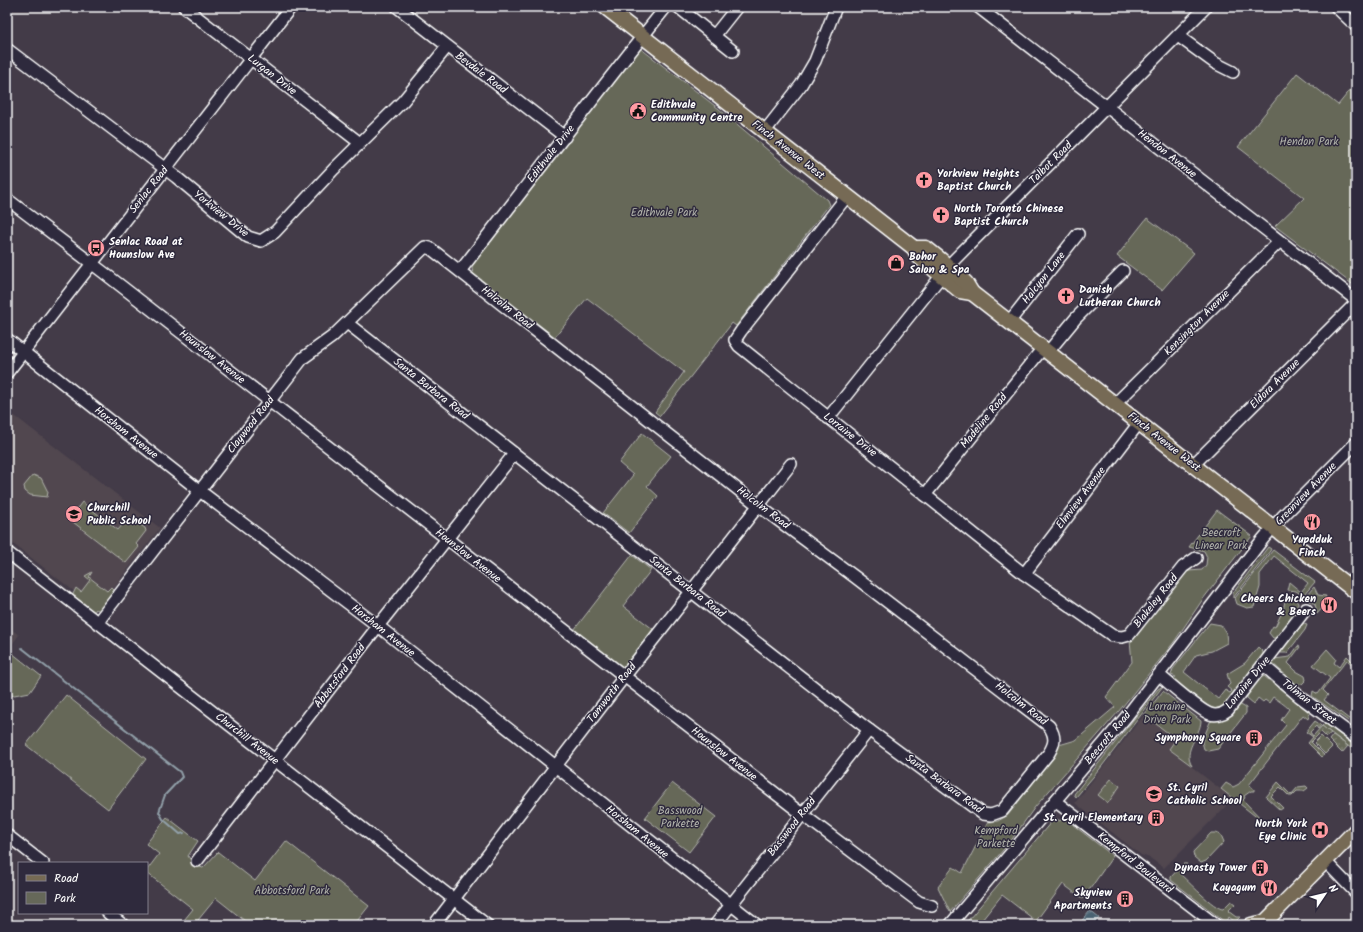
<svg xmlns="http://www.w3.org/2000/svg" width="1363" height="932" viewBox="0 0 1363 932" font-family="Kalam,sans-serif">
	<defs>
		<pattern id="garden-dots" width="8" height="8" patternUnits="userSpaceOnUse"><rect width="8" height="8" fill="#666859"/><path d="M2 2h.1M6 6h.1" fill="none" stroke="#7d7f72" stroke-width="1.8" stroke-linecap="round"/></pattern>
		<pattern id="water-waves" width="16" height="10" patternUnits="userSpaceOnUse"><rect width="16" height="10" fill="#496272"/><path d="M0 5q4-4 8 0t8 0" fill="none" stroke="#647a87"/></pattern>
	</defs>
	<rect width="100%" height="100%" fill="#433b48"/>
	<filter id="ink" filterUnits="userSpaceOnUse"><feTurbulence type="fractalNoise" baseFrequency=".025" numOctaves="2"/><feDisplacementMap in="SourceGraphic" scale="8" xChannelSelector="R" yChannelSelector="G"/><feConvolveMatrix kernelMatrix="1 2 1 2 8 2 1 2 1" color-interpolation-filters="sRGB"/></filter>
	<g filter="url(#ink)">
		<g fill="#51474f">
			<polygon points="7,410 160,528 97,609 7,539"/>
			<polygon points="7,626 19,635 7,651"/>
			<polygon points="1144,715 1176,739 1169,749 1233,799 1164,868 1150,858 1141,855 1075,803"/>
		</g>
		<g fill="#666859" stroke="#b2b4ac">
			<polygon points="640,48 719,109 827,200 829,205 736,326 732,323 729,327 660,416 655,412 684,372 587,298 555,337 473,274 471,263"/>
			<polygon points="1297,73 1338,105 1356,83 1356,287 1275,226 1304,198 1238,147"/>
			<polygon points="1147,218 1194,253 1162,290 1117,256"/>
			<polygon points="642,433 671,456 647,486 658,496 629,533 603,513 633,475 619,463"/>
			<polygon points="33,475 41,478 48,492 47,497 30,495 25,491 24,486"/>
			<polygon points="82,502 118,530 129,517 145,528 146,531 136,544 139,547 126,563 69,519"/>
			<polygon points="1217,510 1252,536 1203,599 1174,642 1119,711 1035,807 1010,842 950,912 938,887 953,867 962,873 988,822 998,821 1008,815 1055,755 1059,745 1076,740 1115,707 1106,697 1132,662 1130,640 1183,574 1189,571 1202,570 1206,565 1207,557 1204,551 1189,547"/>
			<polygon points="1268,547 1271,549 1270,551 1233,598 1233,593"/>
			<polygon points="1273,550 1315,582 1303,596 1296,591 1287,590 1289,582 1301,592 1308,583 1274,556 1260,574 1260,587 1254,607 1247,608 1237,604 1235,598"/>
			<polygon points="632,555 651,570 623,606 653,629 623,668 574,630"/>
			<polygon points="92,572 89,577 107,591 111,587 115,591 100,611 96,609 93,613 73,597 73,594 76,588 81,592 90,580 85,576"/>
			<polygon points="1314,587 1318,595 1326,596 1325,598 1328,601 1317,614 1315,604 1305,597"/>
			<polygon points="1286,597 1294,598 1298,603 1297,612 1277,638 1273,638 1269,633 1273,626 1275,627 1283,610"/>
			<polygon points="1210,623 1221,625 1226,633 1227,643 1212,651 1196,655 1184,672 1218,699 1225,690 1230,693 1232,691 1227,687 1230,684 1227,674 1245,663 1258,647 1263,652 1263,657 1224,706 1219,709 1210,708 1174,680 1173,679 1176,677 1171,675 1173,669"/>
			<polygon points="1302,623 1307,625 1305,630 1287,653 1281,653 1280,651"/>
			<polygon points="1298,646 1300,647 1288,663 1296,671 1305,676 1306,680 1302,684 1297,685 1272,663 1274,659 1290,657"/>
			<polygon points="1327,649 1336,659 1334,663 1339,667 1347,656 1356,665 1356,668 1347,660 1323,690 1328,695 1324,700 1349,719 1348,721 1312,696 1313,691 1318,694 1330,678 1313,665"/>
			<polygon points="12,653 41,676 30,692 9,696 7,695 7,659"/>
			<path d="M 1264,676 L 1310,713 L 1308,719 L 1303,715 L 1249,785 L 1254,789 L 1254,791 L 1251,791 L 1244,796 L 1245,798 L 1243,800 L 1269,827 L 1221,789 L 1226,783 L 1233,787 L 1239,784 L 1286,725 L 1281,720 L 1289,709 C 1284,704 1279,701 1273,697 L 1269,703 L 1265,700 L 1263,702 L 1258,698 L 1254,704 L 1247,698 L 1247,693 L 1259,679 Z"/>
			<polygon points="1163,686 1099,770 1076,797 1074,794 1158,689"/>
			<path d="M 1163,691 L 1201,721 C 1200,737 1182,750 1192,766 L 1169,749 L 1176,739 L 1144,715 Z"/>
			<polygon points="66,695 146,759 108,809 26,745"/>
			<polygon points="1239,704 1246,708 1246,713 1218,749 1208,751 1204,749 1202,742 1210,722"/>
			<polygon points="1325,723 1356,747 1356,752 1322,726"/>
			<polygon points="1321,736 1332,747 1325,754 1314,743"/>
			<polygon points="1111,779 1120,786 1108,803 1098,795"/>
			<polygon points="672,783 716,817 689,852 645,818"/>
			<polygon points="167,817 198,841 188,856 194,865 203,868 218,852 255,881 286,841 369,906 354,925 250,925 216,898 194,925 180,925 193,909 147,873 147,870 159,854 146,844"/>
			<polygon points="1063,817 1113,856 1083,899 1063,884 1036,921 1002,895 978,925 964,925 1052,821 1055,818 1060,821"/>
			<polygon points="1211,833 1216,833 1221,835 1224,842 1206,861 1201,863 1194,857 1193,852"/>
			<path d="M 1183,864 L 1187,864 L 1179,873 C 1188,881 1214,909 1223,909 L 1231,901 L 1235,904 L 1228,911 L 1236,917 L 1240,917 L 1235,922 L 1229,917 L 1225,922 L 1171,880 L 1171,877 Z"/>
		</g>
		<g fill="url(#garden-dots)" stroke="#b2b4ac">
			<polygon points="1315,721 1321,725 1318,729 1316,726 1310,732 1313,736 1322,726 1331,733 1326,737 1321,732 1311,742 1324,755 1322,757 1308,743 1313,737 1306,732"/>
			<polygon points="1333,735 1348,746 1342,753 1329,740"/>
			<polygon points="1278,782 1291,795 1298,787 1306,786 1308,788 1304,791 1297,791 1292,796 1289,796 1280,787 1271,796 1283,808 1280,810 1266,797"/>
		</g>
		<polygon fill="url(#water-waves)" stroke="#92a1aa" points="1090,911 1099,918 1093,925 1081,925 1079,924"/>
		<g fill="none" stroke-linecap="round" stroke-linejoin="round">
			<polyline stroke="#92a1aa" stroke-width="2" points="22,648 180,772 182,777 165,795 159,812 163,819 180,834 184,833"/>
			<defs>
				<g id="minor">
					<polyline points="184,7 360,143"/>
					<polyline points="397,7 565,137"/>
					<polyline points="678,7 733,51"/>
					<polyline points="978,7 1356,300"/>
					<polyline points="1336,7 1356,26"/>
					<polyline points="714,36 737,7"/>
					<polyline points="1178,36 1215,63 1233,72"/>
					<polyline points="7,49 176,177 248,237 261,241 275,232 334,169 403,101 447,47"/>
					<polyline points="765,131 801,85 815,61 836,7"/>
					<polyline points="847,196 741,331 735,340 739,346 1024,574 1113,636 1122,637 1129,635 1183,567 1196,558"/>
					<polyline points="7,199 103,272 802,814 919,902 932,906"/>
					<path d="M 460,271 C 529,183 596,94 666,7"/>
					<polyline points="1009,322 1078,234"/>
					<polyline points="7,339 200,491 378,626 757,925"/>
					<polyline points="1048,352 1076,318 1123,271"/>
					<polyline points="7,373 291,7"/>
					<polyline points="1115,404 1279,242"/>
					<polyline points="828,418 954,260 1206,7"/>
					<polyline points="1193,465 1356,303"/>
					<polyline points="925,495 1043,348"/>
					<polyline points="7,552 487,925"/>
					<polyline points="1024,574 1139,423"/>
					<path d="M 97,623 L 303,358 L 332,337 L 425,247 L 430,248 L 759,506 L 855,577 L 1049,726 C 1056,737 1055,743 1049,753 L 1002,811 L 991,815 L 983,814 L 869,730 L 347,323"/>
					<polyline points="1263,665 1299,696 1356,738"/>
					<path d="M 1159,675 C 1169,683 1200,711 1210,714 C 1216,716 1223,714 1228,710 L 1306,609"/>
					<polyline points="1055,801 1216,925"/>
					<polyline points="7,835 43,863"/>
					<polyline points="197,861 378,626 514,454"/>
					<polyline points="1325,861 1356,893"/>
					<polyline points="108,913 123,925"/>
					<polyline points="434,925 624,677 791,464"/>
					<polyline points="715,925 869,730"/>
					<polyline points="950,925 1126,717 1263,539 1282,517 1356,443"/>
				</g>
				<g id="major">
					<polyline points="605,7 914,248 918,256 960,291 972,293"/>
					<polyline points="914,248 926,248 941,260 966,283 972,293 1356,592"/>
					<polyline points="1251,925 1265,922"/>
					<polyline points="1265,925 1265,922 1356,830"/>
				</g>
			</defs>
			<use href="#minor" stroke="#fff" stroke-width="14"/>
			<use href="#major" stroke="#fff" stroke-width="17"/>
			<use href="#minor" stroke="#2f2a3d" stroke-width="11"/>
			<use href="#major" stroke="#766a54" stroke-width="14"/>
		</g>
	</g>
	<defs>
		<symbol id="civic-disc" viewBox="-11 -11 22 22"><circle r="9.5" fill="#ff9aa2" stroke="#2f2a3d"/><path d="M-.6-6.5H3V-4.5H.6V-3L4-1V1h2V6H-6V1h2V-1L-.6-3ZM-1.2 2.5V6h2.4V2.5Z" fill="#111"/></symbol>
		<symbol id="church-disc" viewBox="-11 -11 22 22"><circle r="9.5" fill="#ff9aa2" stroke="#2f2a3d"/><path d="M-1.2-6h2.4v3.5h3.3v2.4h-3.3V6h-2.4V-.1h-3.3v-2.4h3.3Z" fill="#111"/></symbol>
		<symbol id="bus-disc" viewBox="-11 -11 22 22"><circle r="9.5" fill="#ff9aa2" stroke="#2f2a3d"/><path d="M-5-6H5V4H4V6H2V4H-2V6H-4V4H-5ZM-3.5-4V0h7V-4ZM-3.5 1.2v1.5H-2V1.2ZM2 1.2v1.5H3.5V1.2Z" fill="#111"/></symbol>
		<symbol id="shop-disc" viewBox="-11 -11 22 22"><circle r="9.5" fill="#ff9aa2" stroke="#2f2a3d"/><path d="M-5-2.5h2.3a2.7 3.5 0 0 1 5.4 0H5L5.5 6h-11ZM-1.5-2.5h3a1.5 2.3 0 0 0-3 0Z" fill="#111"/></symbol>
		<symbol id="school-disc" viewBox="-11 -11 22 22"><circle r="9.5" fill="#ff9aa2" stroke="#2f2a3d"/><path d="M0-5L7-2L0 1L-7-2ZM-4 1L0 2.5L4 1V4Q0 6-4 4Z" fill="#111"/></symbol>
		<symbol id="restaurant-disc" viewBox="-11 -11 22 22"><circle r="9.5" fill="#ff9aa2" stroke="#2f2a3d"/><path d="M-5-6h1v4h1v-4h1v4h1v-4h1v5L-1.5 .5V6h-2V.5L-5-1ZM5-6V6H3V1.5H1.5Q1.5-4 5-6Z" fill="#111"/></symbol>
		<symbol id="building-disc" viewBox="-11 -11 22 22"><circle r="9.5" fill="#ff9aa2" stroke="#2f2a3d"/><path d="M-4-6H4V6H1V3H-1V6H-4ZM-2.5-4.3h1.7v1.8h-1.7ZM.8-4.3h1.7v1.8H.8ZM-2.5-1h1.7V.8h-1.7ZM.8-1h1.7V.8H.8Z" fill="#111"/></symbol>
		<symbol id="hospital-disc" viewBox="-11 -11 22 22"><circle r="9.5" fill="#ff9aa2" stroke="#2f2a3d"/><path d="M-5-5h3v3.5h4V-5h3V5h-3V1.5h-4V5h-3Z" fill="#111"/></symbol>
	</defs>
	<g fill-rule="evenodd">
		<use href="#civic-disc" x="628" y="101" width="20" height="20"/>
		<use href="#church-disc" x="914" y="170" width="20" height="20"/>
		<use href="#church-disc" x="931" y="205" width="20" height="20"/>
		<use href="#bus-disc" x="86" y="238" width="20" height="20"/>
		<use href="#shop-disc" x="886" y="253" width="20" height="20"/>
		<use href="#church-disc" x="1056" y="286" width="20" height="20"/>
		<use href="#school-disc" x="64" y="504" width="20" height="20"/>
		<use href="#restaurant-disc" x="1302" y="512" width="20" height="20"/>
		<use href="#restaurant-disc" x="1319" y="595" width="20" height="20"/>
		<use href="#building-disc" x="1244" y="728" width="20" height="20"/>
		<use href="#school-disc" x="1144" y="784" width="20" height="20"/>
		<use href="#building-disc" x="1146" y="808" width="20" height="20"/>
		<use href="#hospital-disc" x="1310" y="820" width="20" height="20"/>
		<use href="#building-disc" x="1250" y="858" width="20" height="20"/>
		<use href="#restaurant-disc" x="1259" y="878" width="20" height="20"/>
		<use href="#building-disc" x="1115" y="889" width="20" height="20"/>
	</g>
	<g text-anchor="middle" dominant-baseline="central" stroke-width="3" stroke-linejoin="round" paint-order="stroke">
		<g font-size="11" fill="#fff" stroke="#2f2a3d">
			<text transform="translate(481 73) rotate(37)">Bevdale Road</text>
			<text transform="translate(272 75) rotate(38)">Lurgan Drive</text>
			<text transform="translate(788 150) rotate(38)">Finch Avenue West</text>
			<text transform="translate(551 154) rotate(-52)">Edithvale Drive</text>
			<text transform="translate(1167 154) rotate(38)">Hendon Avenue</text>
			<text transform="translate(1051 163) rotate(-45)">Talbot Road</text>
			<text transform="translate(149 190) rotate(-52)">Senlac Road</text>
			<text transform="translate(221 214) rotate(39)">Yorkview Drive</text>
			<text transform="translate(1044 278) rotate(-52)">Halcyon Lane</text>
			<text transform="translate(507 308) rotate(38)">Holcolm Road</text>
			<text transform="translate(1197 323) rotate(-45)">Kensington Avenue</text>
			<text transform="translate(212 357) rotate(38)">Hounslow Avenue</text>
			<text transform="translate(1275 384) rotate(-45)">Eldora Avenue</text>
			<text transform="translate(431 389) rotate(38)">Santa Barbara Road</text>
			<text transform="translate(984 421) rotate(-51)">Madeline Road</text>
			<text transform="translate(251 425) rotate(-52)">Claywood Road</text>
			<text transform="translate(126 433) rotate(38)">Horsham Avenue</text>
			<text transform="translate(850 435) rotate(38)">Lorraine Drive</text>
			<text transform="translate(1164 442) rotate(38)">Finch Avenue West</text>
			<text transform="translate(1306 494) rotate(-46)">Greenview Avenue</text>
			<text transform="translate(1081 498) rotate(-53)">Elmview Avenue</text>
			<text transform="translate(763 508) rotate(37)">Holcolm Road</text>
			<text transform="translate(468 556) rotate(38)">Hounslow Avenue</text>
			<text transform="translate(687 587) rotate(38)">Santa Barbara Road</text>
			<text transform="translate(1156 601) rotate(-52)">Blakeley Road</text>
			<text transform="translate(383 631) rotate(38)">Horsham Avenue</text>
			<text transform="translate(340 676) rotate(-53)">Abbotsford Road</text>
			<text transform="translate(1248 683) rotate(-51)">Lorraine Drive</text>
			<text transform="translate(612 693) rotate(-52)">Tamworth Road</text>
			<text transform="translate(1309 702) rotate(38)">Tolman Street</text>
			<text transform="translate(1021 704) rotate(38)">Holcolm Road</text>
			<text transform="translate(1108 738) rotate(-50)">Beecroft Road</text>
			<text transform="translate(247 739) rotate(38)">Churchill Avenue</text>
			<text transform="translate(724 754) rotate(38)">Hounslow Avenue</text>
			<text transform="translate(944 784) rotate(36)">Santa Barbara Road</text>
			<text transform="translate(792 827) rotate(-52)">Basswood Road</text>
			<text transform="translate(637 832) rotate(39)">Horsham Avenue</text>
			<text transform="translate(1135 863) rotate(38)">Kempford Boulevard</text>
		</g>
		<g font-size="11" font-weight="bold" fill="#fff" stroke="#2f2a3d" text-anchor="start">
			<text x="651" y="105">Edithvale<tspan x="651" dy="13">Community Centre</tspan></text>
			<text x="937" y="174">Yorkview Heights<tspan x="937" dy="13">Baptist Church</tspan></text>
			<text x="954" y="209">North Toronto Chinese<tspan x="954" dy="13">Baptist Church</tspan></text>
			<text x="109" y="242">Senlac Road at<tspan x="109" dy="13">Hounslow Ave</tspan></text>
			<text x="909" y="257">Bohor<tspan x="909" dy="13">Salon &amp; Spa</tspan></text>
			<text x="1079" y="290">Danish<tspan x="1079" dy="13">Lutheran Church</tspan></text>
			<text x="87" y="508">Churchill<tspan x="87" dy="13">Public School</tspan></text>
			<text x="1312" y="540" text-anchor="middle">Yupdduk<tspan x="1312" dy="13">Finch</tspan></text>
			<text x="1316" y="599" text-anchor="end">Cheers Chicken<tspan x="1316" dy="13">&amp; Beers</tspan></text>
			<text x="1241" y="738" text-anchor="end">Symphony Square</text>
			<text x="1167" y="788">St. Cyril<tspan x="1167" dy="13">Catholic School</tspan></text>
			<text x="1143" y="818" text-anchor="end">St. Cyril Elementary</text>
			<text x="1307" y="824" text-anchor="end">North York<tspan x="1307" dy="13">Eye Clinic</tspan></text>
			<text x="1247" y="868" text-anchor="end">Dynasty Tower</text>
			<text x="1256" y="888" text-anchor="end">Kayagum</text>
			<text x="1112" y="893" text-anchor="end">Skyview<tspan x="1112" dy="13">Apartments</tspan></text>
		</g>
		<g font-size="11" fill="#b2b4ac" stroke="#2f2a3d">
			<text x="1309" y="142">Hendon Park</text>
			<text x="664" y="213">Edithvale Park</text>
			<text x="1221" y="533">Beecroft<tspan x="1221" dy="13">Linear Park</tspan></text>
			<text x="1167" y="707">Lorraine<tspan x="1167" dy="13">Drive Park</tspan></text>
			<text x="680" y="811">Basswood<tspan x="680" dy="13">Parkette</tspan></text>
			<text x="996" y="831">Kempford<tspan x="996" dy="13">Parkette</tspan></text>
			<text x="292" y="891">Abbotsford Park</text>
		</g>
	</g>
	<rect width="1363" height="932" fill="none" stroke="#2f2a3d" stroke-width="24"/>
	<rect x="12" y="12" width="1339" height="908" fill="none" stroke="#fff" stroke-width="1.5" filter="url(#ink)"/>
	<rect x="18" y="862" width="130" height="52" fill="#2f2a3d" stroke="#827f8b"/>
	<rect x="26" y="875" width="20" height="6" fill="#766a54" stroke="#827f8b"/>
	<text x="54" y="882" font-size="12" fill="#ffffff">Road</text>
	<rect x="26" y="892" width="20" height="12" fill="#666859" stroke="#827f8b"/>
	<text x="54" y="902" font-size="12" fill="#ffffff">Park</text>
	<g transform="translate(1325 894) rotate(55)" stroke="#2f2a3d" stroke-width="3" paint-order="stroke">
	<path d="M0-3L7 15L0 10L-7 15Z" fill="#ffffff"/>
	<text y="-6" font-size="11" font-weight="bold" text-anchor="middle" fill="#ffffff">N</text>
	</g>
</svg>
